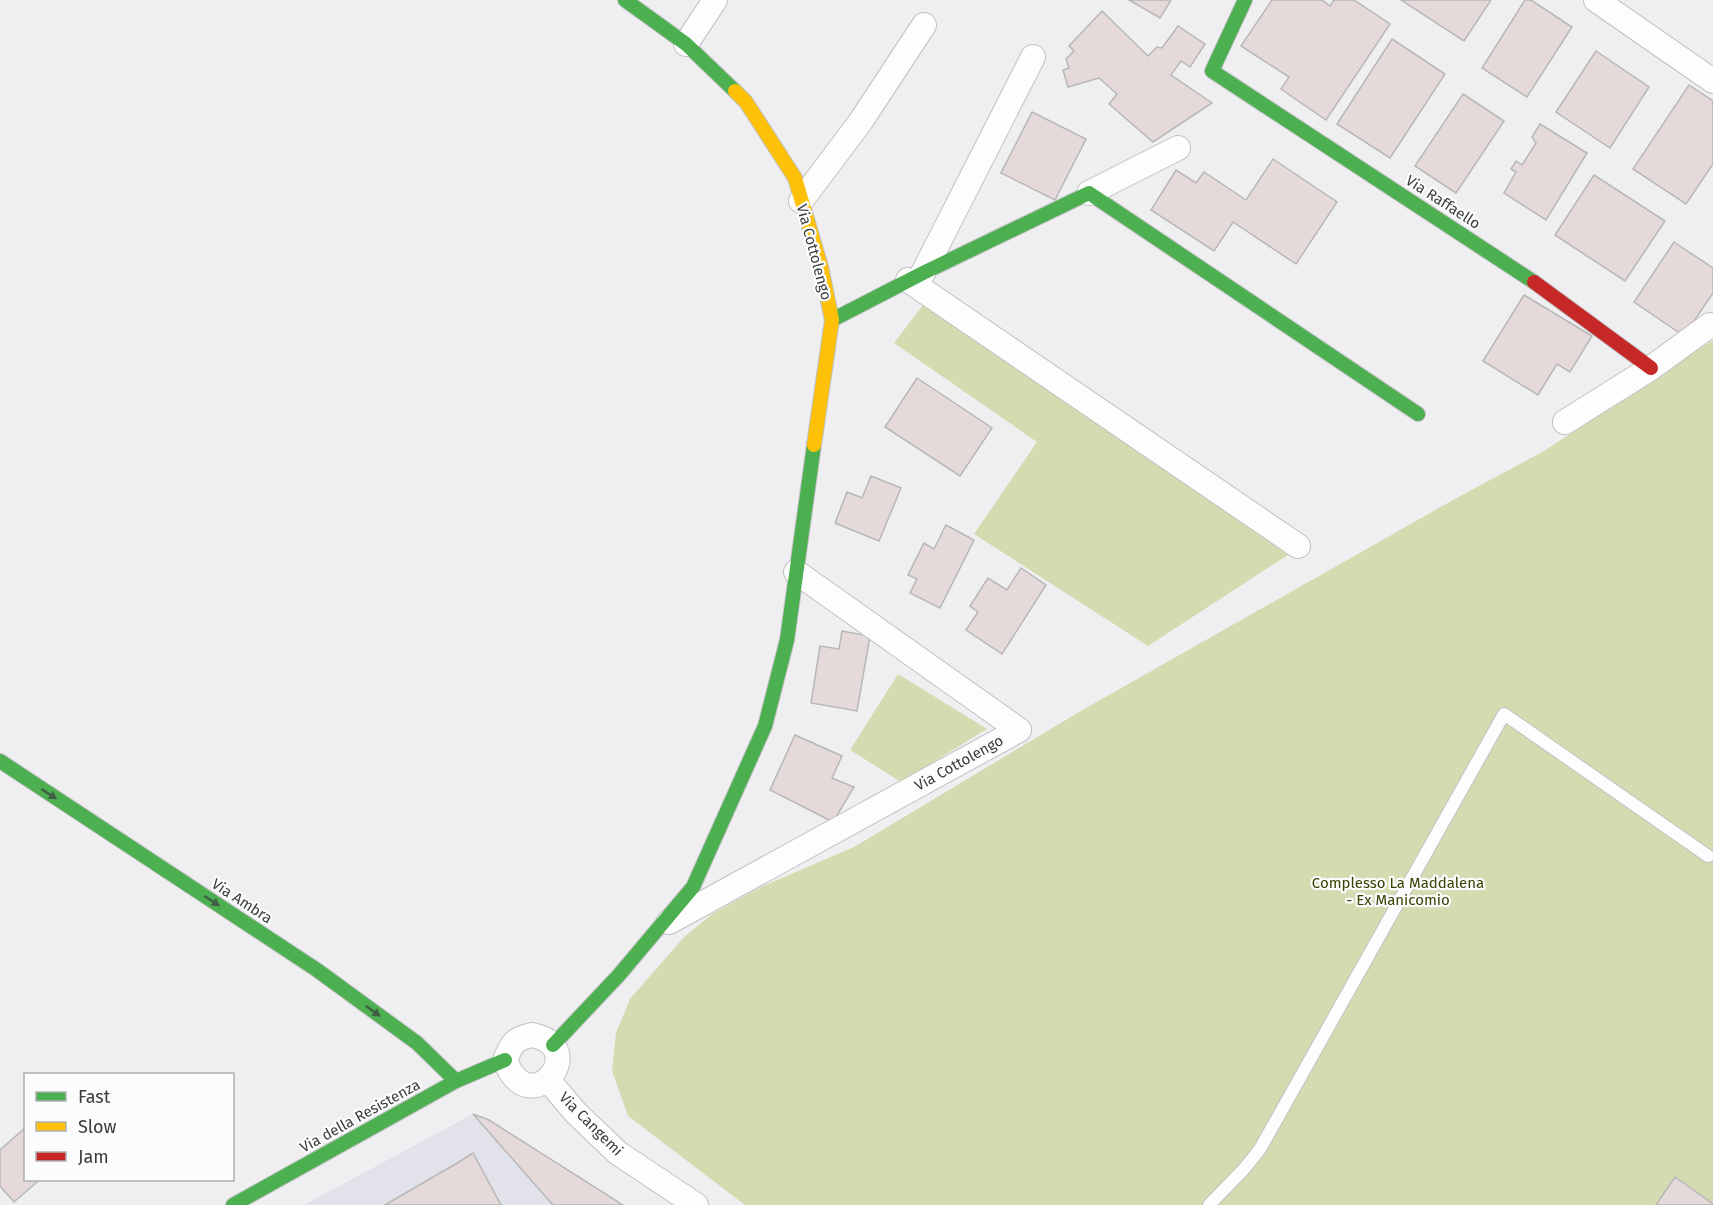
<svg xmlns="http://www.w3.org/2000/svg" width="1713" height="1205" viewBox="0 0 1713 1205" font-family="'Fira Sans',sans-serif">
	<rect width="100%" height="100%" fill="#efeff2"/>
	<polygon fill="#e1e2ea" points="473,1114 553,1205 304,1205"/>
	<g fill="#d5dbb0">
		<polygon points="926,301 1291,553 1148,646 974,534 1037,442 894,343"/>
		<polygon points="1713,340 1713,1205 745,1205 628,1116 612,1071 616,1033 630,999 684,937 712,914 763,886 854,847 1079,712 1453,500 1544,451"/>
		<polygon points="898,674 987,729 901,782 850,750"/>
	</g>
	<g fill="#e5dad9" stroke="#b8b7b8" stroke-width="1.5">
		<polygon points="1129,0 1171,0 1160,18"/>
		<polygon points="1272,0 1322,0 1330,6 1334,0 1354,0 1390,24 1326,120 1281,89 1289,77 1241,46"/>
		<polygon points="1401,0 1491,0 1464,41"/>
		<polygon points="1525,0 1531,0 1572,27 1527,97 1482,68"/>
		<polygon points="1102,11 1148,56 1157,47 1162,48 1178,26 1205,44 1190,67 1181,61 1171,75 1212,103 1153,142 1109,104 1117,94 1099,78 1068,87 1063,70 1069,68 1066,59 1074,51 1069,46"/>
		<polygon points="1392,39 1445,74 1390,158 1337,124"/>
		<polygon points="1596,51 1649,87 1610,148 1556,112"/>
		<polygon points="1689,85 1713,101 1713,164 1686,204 1633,169"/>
		<polygon points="1463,94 1504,121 1456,193 1415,166"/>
		<polygon points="1032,112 1086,139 1055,200 1001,173"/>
		<polygon points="1540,124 1587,153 1546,220 1504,193 1516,172 1511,169 1516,161 1522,165 1536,143 1532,137"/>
		<polygon points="1273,159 1337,202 1296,264 1233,222 1214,251 1151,210 1176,170 1196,183 1204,172 1246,200"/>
		<polygon points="1594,175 1665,221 1625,281 1555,235"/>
		<polygon points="1674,242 1713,268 1713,293 1684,336 1634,302"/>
		<polygon points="1524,295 1592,336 1570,372 1557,364 1538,395 1483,361"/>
		<polygon points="917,378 992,428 960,476 885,427"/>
		<polygon points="871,476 901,488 879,541 835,523 847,492 862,498"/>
		<polygon points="946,525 974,540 940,608 910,593 917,579 908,575 924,543 934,549"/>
		<polygon points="1021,568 1046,585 1002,654 966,630 978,612 970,606 988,578 1007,590"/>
		<polygon points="842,631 870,636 857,711 811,703 820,646 839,649"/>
		<polygon points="795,735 842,756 832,778 854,787 833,822 770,790"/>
		<polygon points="473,1114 489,1120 623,1205 553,1205"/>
		<polygon points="25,1128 26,1180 35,1180 37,1182 14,1202 0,1186 0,1150"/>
		<polygon points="473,1153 501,1205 385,1205 459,1162"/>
		<polygon points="1675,1177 1713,1204 1713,1205 1656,1205"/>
	</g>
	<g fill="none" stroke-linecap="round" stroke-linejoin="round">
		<defs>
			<polyline id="lane" points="1209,1205 1244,1169 1260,1149 1504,714 1708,856"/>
			<g id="street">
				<polyline points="1596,0 1713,81"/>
				<polyline points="686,44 715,0"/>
				<polyline points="1089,193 1178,148"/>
				<polyline points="801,201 861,121 924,25"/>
				<polyline points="923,273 1033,57"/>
				<polyline points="908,280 1298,546"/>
				<polyline points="1565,422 1651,368 1710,325"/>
				<polyline points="669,922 1019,730 796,572"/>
				<path d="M 532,1035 C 593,1047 529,1125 505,1060 C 512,1044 513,1039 532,1035 Z"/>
				<polyline points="548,1080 576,1113 618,1153 696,1205"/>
			</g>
			<g id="fast">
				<polyline points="625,0 686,44 735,91"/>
				<polyline points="1245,0 1212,71 1534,282"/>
				<polyline points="832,320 923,273 1089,193 1418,414"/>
				<polyline points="0,761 317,970 417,1043 456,1081"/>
				<polyline points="553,1045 619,975 693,887 765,726 787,640 814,445"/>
				<polyline points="233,1205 456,1081 505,1060"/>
			</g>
			<polyline id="slow" points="735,91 746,102 795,178 821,267 832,320 814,445"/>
			<polyline id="jam" points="1534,282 1651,368"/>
		</defs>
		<use href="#lane" stroke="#c1c1c3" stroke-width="14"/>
		<use href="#street" stroke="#c1c1c3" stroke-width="26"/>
		<use href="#fast" stroke="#c1c1c3" stroke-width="16"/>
		<use href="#slow" stroke="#c1c1c3" stroke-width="16"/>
		<use href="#jam" stroke="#c1c1c3" stroke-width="16"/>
		<use href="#lane" stroke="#fdfdfd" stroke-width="12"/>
		<use href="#street" stroke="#fdfdfd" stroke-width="24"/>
		<use href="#fast" stroke="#4caf50" stroke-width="14"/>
		<use href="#slow" stroke="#ffc107" stroke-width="14"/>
		<use href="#jam" stroke="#c62828" stroke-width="14"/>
	</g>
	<defs><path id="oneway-solid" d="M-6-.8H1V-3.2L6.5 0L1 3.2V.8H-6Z" transform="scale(1.5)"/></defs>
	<g fill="#405e43">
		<use href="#oneway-solid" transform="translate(49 794) rotate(33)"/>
		<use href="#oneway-solid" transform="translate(212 901) rotate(33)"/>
		<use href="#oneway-solid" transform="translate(373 1011) rotate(36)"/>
	</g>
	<g text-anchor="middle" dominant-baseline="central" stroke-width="4.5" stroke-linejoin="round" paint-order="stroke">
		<g font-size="15" fill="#3b3c3d" stroke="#fbfcfe">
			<text transform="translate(1443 202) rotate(33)">Via Raffaello</text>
			<text transform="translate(814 252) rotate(75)">Via Cottolengo</text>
			<text transform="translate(959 763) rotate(-29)">Via Cottolengo</text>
			<text transform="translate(242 901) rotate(33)">Via Ambra</text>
			<text transform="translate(360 1116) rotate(-29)">Via della Resistenza</text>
			<text transform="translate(591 1124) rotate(45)">Via Cangemi</text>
		</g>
		<g font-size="15" fill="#3b4100" stroke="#fbfcfe">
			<text x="1398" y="883">Complesso La Maddalena<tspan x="1398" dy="17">- Ex Manicomio</tspan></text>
		</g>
	</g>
	<rect x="24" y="1073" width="210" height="108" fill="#fbfcfe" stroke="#aeafb1" stroke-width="1.5"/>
	<rect x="36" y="1092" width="30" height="9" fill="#4caf50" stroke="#aeafb1" stroke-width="1.5"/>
	<text x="78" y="1103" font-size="18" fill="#3b3c3d">Fast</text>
	<rect x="36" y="1122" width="30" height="9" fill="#ffc107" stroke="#aeafb1" stroke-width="1.5"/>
	<text x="78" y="1133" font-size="18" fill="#3b3c3d">Slow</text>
	<rect x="36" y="1152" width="30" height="9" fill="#c62828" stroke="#aeafb1" stroke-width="1.5"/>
	<text x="78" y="1163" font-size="18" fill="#3b3c3d">Jam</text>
</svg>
